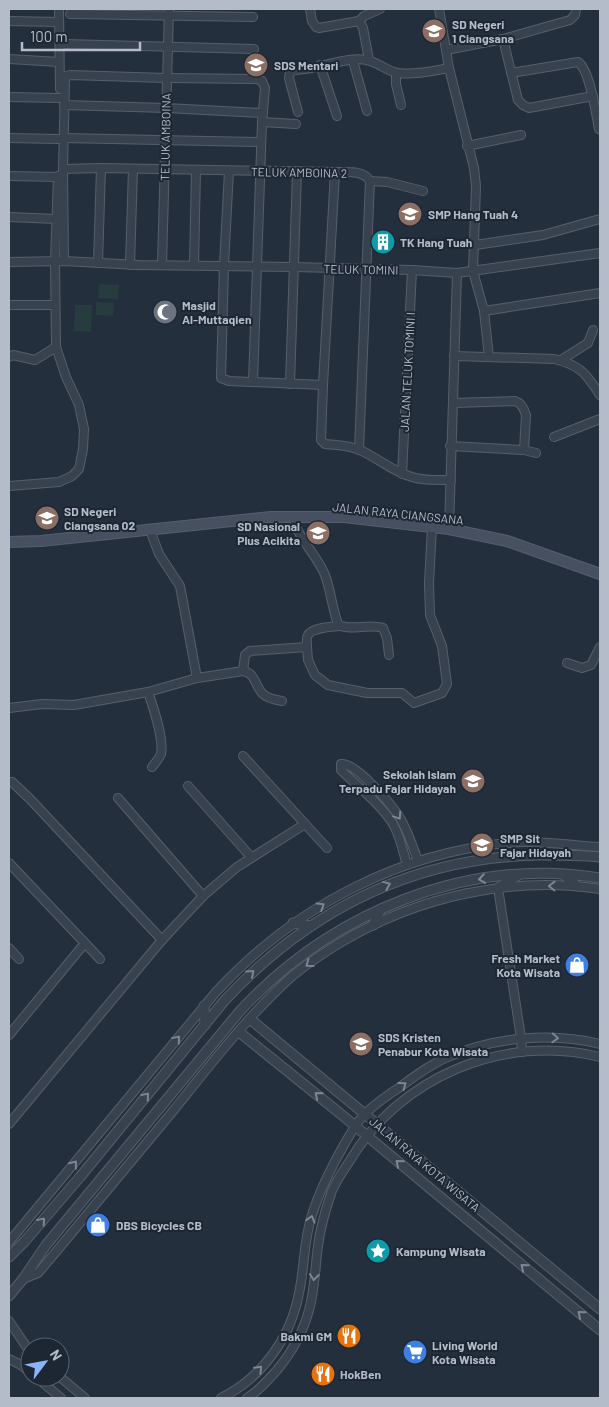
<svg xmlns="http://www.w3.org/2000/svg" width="609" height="1407" viewBox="0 0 609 1407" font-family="Barlow,sans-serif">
	<rect width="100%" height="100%" fill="#242f3e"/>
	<g fill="#263c3f">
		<polygon points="99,284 119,285 118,299 98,298"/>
		<polygon points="96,302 114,303 113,316 96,315"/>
		<polygon points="75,305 92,305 91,332 74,331"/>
	</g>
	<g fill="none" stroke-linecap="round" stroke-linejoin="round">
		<defs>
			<g id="minor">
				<polyline points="59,9 60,89"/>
				<polyline points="310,9 312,21 316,27 319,28 359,21 363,28 369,60"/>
				<polyline points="439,9 449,68 474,168 476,186 473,271 484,311 489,357"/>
				<polyline points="70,14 253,17"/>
				<polyline points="9,21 58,22"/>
				<polyline points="359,21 364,16 380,9"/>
				<polyline points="503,39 518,100 523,105 529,108 593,96"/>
				<polyline points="65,44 254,49"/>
				<polyline points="446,50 503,39 570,20 575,15 576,9"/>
				<polyline points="9,59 59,62"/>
				<polyline points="353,61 367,111"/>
				<polyline points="320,65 337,116"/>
				<polyline points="396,73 396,84 401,105"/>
				<path d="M 511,73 L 578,62 C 590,70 596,114 599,129"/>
				<polyline points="9,97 60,98"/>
				<polyline points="64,105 166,108 263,113"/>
				<path d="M 298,112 L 289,78 L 290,72 C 295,69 299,70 305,69 C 323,67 352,55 370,61 C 380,64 389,72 398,73 C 415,75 432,71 449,68"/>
				<polyline points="262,122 296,124"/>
				<polyline points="9,138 58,139"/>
				<polyline points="63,138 261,142"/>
				<polyline points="467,146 521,135"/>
				<path d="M 63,169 L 101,168 L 335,172 C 347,172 364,170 370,181 L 359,450"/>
				<polyline points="229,171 224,265 221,378 229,381 323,385"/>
				<path d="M 335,172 L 323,385 L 321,440 L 325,444 C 337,445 349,445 360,450 C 378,458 393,472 412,477 C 424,481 438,480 451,480"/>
				<polyline points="9,176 58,177"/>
				<polyline points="370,181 387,182 423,191"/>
				<polyline points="9,217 56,219"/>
				<polyline points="475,245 543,235 600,219"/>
				<polyline points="64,261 63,169 65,80 66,76 70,75 166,78 257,79 262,81 265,88 262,122 253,382"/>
				<polyline points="9,262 64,261 138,265 294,267 412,270 457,273 449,529"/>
				<polyline points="98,263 101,168"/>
				<polyline points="130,265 133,169"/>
				<polyline points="162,265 169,9"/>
				<polyline points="194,265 196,170"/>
				<polyline points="457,273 600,253"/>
				<polyline points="9,305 55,305"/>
				<polyline points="484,311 600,293"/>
				<path d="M 454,356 L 554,359 C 580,365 586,373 600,395"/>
				<polyline points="9,357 13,355 35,360 56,347"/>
				<polyline points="561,360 588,343 593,330"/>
				<polyline points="290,384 297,171"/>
				<path d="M 453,403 L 515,401 C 521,403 524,408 526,415 L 524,450"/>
				<polyline points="554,437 600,419"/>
				<polyline points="450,446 524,450 536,453"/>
				<polyline points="402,474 412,270"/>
				<polyline points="9,486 59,482 72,476 79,469 83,449 84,429 79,405 66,377 56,347 55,261 58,176"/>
				<path d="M 294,517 C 293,532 319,558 325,575 C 331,591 332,608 338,624 C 347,632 370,623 383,628 L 387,638 L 389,655"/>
				<polyline points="150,530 159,554 180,586 197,678 243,671 245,655 250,651 307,647 308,660 315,675 328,685 367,693 402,693 414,703 442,693 447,684 442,646 430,615 429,583 432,527"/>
				<path d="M 307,647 C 307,643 306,638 308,635 C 313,627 331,627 339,626"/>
				<polyline points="567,663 582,668 591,665 600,647"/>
				<path d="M 243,671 C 256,673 255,687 263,694 C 268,699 276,700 282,701"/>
				<path d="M 148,692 C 153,706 164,740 161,754 C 159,759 155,763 152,767"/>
				<polyline points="9,708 42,704 74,705 148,692 197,678"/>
				<polyline points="243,756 327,848"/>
				<polyline points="9,782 12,782 30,799 162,940"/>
				<polyline points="188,786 251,857"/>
				<polyline points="118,798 203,896"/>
				<polyline points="9,863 100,959"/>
				<path d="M 407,865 C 403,851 400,836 393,824 C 380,803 358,787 341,770 L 341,764 C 356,762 392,805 400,818 C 408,831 413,847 418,861"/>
				<polyline points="498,888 521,1038 522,1052"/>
				<polyline points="9,948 19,959"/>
				<polyline points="9,1035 85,943"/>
				<polyline points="9,1124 162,940 203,896 237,867 305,824"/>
				<path d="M 9,1242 L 216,992 C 295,906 404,849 521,842 C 548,841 574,846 600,847"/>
				<path d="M 23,1279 L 38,1273 L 55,1253 C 94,1206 134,1158 173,1111 C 210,1065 247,1017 290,978 C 306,964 325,952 343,941 C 420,896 511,876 600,889"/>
				<polyline points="9,1321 30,1352"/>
				<polyline points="9,1359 21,1365 30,1372"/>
				<polyline points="36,1377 61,1398"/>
				<polyline points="60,1377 85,1398"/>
				<path d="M 221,1398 C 262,1378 291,1337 299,1293 C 305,1266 303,1242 312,1215 C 320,1189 332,1166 345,1143 C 351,1133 356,1123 364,1115 C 374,1104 388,1095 400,1087 C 415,1076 431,1064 448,1057 C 495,1037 551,1032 600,1044"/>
				<path d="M 247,1398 C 259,1391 268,1380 277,1370 C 292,1352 303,1333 309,1310 C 315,1290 315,1267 318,1246 C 320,1229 326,1208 332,1191 C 336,1181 343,1171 349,1162 C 399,1077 504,1033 600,1057"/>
			</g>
			<g id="tertiary">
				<polyline points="563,874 577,886"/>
				<polyline points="498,888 517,876"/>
				<polyline points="293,923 311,926"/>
				<polyline points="373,925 381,909"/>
				<polyline points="204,1006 205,1025"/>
				<polyline points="250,1019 600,1309"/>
				<polyline points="239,1032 342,1115 600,1330"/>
				<path d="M 9,1257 L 25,1241 L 80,1177 L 225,1000 C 310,909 414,857 540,855 C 560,855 580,855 600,857"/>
				<path d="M 9,1296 L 23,1279 L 46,1245 L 240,1011 C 331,913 466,856 600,878"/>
			</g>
			<polyline id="secondary" points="9,542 41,541 271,517 344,517 449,529 507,541 600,574"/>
		</defs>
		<use href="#minor" stroke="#565f6c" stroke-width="10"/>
		<use href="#tertiary" stroke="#565f6c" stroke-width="11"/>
		<use href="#secondary" stroke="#565f6c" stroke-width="12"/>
		<use href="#minor" stroke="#38414e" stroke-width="8"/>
		<use href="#tertiary" stroke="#38414e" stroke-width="9"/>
		<use href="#secondary" stroke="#465061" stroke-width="10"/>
	</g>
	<defs><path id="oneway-chevron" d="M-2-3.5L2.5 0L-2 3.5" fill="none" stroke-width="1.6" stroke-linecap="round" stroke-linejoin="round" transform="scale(1.25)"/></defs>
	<g stroke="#7c8592">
		<use href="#oneway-chevron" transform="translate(398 816) rotate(56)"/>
		<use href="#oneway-chevron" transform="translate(482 879) rotate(171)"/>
		<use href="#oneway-chevron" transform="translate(387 885) rotate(-22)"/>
		<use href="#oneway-chevron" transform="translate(552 886) rotate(-179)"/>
		<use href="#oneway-chevron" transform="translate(321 906) rotate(-32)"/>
		<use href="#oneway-chevron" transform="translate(309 964) rotate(144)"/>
		<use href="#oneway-chevron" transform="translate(251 973) rotate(-42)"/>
		<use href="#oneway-chevron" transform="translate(555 1038) rotate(3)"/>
		<use href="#oneway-chevron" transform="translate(177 1039) rotate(-50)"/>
		<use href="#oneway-chevron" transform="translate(403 1085) rotate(-36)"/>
		<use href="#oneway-chevron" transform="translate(318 1095) rotate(-141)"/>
		<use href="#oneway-chevron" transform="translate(146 1096) rotate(-50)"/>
		<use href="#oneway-chevron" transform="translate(399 1163) rotate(-140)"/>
		<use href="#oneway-chevron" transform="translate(74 1164) rotate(-51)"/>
		<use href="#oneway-chevron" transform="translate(311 1219) rotate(-74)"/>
		<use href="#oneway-chevron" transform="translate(42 1221) rotate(-49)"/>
		<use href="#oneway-chevron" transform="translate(524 1267) rotate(-141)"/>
		<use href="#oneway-chevron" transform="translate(314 1277) rotate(97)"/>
		<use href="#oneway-chevron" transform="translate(581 1314) rotate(-140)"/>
		<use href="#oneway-chevron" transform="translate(259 1369) rotate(-46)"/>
	</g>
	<defs>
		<symbol id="school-disc" viewBox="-11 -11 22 22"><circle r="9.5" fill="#8d6e63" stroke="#1d2633"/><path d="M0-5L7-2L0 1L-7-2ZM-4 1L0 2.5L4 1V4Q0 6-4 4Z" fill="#fff"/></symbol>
		<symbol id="building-disc" viewBox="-11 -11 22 22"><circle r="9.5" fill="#0f9aa8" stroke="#1d2633"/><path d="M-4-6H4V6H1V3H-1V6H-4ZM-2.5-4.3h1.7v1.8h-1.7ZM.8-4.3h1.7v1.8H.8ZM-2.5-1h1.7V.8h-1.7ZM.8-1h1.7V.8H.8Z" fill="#fff"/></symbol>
		<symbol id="mosque-disc" viewBox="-11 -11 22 22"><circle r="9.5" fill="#6b7280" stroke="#1d2633"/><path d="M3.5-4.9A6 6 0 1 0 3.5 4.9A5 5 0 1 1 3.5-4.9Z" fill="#fff"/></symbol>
		<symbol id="shop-disc" viewBox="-11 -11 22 22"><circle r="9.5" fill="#3f7fe0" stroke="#1d2633"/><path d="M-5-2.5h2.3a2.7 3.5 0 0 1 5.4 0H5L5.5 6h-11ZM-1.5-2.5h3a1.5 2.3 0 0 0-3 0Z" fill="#fff"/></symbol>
		<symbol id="sight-disc" viewBox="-11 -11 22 22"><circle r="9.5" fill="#0f9aa8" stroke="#1d2633"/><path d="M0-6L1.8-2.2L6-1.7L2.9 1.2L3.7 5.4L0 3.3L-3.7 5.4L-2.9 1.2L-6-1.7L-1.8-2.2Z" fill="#fff"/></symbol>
		<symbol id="restaurant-disc" viewBox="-11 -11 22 22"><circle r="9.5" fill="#e8710a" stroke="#1d2633"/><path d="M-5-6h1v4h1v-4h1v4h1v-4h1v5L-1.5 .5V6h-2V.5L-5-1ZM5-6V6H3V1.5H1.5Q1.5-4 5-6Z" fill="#fff"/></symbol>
		<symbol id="supermarket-disc" viewBox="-11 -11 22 22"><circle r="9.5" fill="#3f7fe0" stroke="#1d2633"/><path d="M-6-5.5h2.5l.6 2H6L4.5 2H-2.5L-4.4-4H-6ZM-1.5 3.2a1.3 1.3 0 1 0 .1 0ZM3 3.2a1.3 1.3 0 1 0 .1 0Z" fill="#fff"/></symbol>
	</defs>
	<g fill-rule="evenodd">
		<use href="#school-disc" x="420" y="17" width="28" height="28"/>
		<use href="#school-disc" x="242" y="51" width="28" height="28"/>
		<use href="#school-disc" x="396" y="200" width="28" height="28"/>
		<use href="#building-disc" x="369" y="228" width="28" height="28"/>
		<use href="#mosque-disc" x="151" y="298" width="28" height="28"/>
		<use href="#school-disc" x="33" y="504" width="28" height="28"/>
		<use href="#school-disc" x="304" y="519" width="28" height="28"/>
		<use href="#school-disc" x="459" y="767" width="28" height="28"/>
		<use href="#school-disc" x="468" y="831" width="28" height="28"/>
		<use href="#shop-disc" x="563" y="951" width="28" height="28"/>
		<use href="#school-disc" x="347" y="1030" width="28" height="28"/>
		<use href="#shop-disc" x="84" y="1211" width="28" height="28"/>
		<use href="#sight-disc" x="364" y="1237" width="28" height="28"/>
		<use href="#restaurant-disc" x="335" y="1322" width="28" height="28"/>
		<use href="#supermarket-disc" x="401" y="1338" width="28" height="28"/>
		<use href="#restaurant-disc" x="309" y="1360" width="28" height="28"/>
	</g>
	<g text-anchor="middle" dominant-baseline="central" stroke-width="4" stroke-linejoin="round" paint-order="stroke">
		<g font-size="12" font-weight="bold" fill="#b4bcc9" stroke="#1d2633" text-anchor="start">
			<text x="452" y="24">SD Negeri<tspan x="452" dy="14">1 Ciangsana</tspan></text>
			<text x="274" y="65">SDS Mentari</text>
			<text x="428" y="214">SMP Hang Tuah 4</text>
			<text x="400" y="242">TK Hang Tuah</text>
			<text x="182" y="305">Masjid<tspan x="182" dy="14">Al-Muttaqien</tspan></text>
			<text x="64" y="511">SD Negeri<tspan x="64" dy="14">Ciangsana 02</tspan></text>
			<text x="300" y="526" text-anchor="end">SD Nasional<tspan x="300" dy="14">Plus Acikita</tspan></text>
			<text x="456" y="774" text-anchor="end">Sekolah Islam<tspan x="456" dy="14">Terpadu Fajar Hidayah</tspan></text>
			<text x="500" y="838">SMP Sit<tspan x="500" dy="14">Fajar Hidayah</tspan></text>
			<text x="560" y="958" text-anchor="end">Fresh Market<tspan x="560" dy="14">Kota Wisata</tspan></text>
			<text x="378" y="1037">SDS Kristen<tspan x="378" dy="14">Penabur Kota Wisata</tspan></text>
			<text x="116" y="1225">DBS Bicycles CB</text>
			<text x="396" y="1251">Kampung Wisata</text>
			<text x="332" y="1336" text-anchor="end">Bakmi GM</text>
			<text x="432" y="1345">Living World<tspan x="432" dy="14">Kota Wisata</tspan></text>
			<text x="340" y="1374">HokBen</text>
		</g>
		<g font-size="12" fill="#b4bcc9" stroke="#1d2633">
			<text transform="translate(165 137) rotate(-89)">TELUK AMBOINA</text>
			<text transform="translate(299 172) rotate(1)">TELUK AMBOINA 2</text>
			<text transform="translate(361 269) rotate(1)">TELUK TOMINI</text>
			<text transform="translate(407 372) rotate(-87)">JALAN TELUK TOMINI I</text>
			<text transform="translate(398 513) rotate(6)">JALAN RAYA CIANGSANA</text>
			<text transform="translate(425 1164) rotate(40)">JALAN RAYA KOTA WISATA</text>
		</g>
	</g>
	<rect width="609" height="1407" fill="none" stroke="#b4bcc9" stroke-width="20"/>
	<g transform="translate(45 1362) rotate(58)"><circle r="24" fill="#1d2633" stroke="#59626f"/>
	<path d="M0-4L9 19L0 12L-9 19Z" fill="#8ab4f8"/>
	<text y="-8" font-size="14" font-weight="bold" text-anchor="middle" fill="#b4bcc9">N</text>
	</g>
	<path d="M22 42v8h118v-8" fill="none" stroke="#b4bcc9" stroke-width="2.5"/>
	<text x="30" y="42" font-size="15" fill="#b4bcc9" stroke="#1d2633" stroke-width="4" paint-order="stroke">100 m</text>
</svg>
